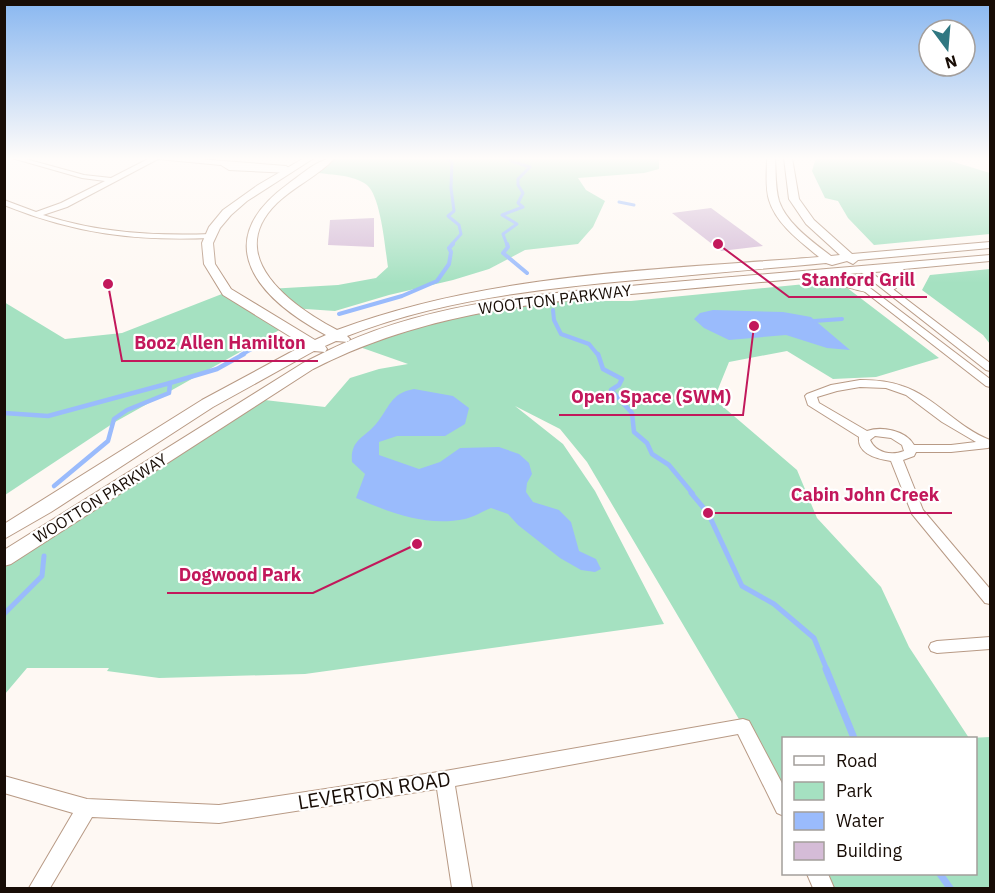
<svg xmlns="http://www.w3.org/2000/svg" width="995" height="893" viewBox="0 0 995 893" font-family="'IBM Plex Sans',sans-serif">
	<rect width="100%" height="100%" fill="#fef8f3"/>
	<g fill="#a5e1c1">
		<path d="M 331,158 L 659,158 L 659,169 L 644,173 L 578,178 L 586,190 L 605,201 L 593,227 L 578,244 L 525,250 L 489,269 L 453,280 L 389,295 L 335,311 L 291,308 L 268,289 L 338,285 L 376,278 L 388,267 C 385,248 381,197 367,185 C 353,174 328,175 312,172 Z"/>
		<polygon points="816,158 941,158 990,173 990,234 874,245 848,218 838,201 825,198 812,171"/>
		<polygon points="990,269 990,344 983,335 922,290 930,275"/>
		<polygon points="826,282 846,287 939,358 876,377 833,379 787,351 729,362 714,399 797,470 817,518 881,587 909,647 969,738 990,737 990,888 824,888 817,874 976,874 976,738 784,738 783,807 743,726 587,462 560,429 515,406 563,444 595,491 664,624 305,674 159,678 107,671 109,668 27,668 5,694 5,559 256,399 325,407 350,378 379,369 408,364 354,345 418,323 574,294 583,301 631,301"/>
		<polygon points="227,292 283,328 115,422 5,495 4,302 65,339 122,333"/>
	</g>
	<g fill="#9abbfc">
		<polygon points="713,310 783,312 811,317 850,350 827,348 786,335 729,340 704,328 694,319 700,313"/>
		<path d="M 414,389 L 453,396 L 469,408 L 465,424 L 445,436 L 397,436 L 379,442 L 379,455 L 419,469 L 440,462 L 460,448 L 499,447 L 519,454 L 529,463 L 532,474 L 527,483 L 526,492 L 533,502 L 559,510 L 571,522 L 579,551 L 596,559 L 601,569 L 595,572 L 581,570 L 560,558 L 518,525 L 508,514 L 491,508 C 483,511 474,517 465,519 C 426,527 391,513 356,498 L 365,474 L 352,462 C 350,440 364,438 376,424 C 389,409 390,393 414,389 Z"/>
	</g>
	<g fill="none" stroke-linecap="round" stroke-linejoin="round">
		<g stroke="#9abbfc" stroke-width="3">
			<polyline points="447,158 452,162 451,188 454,211 448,216 459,225 461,234 451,245"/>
			<polyline points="619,202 634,205"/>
			<polyline points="507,245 503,234 517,224 502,215 523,207 518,203 523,193 518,185 518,179 530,167 511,161 509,158"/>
		</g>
		<g stroke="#9abbfc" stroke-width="4">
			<polyline points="507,244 508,247 503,253 527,273"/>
			<polyline points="553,310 554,320 561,334 589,344 598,355"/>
			<polyline points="339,314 402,296 437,281 449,264 451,252 449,248 453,244"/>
			<polyline points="814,321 842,319"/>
			<polyline points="241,355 267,340"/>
		</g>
		<g stroke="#9abbfc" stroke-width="4.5">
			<polyline points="598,354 603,369 622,379 619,385 611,390 632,413 634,432 647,443 652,454 669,465 693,494"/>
			<polyline points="4,413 48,416 170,383"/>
			<polyline points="54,486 108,441 114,419 127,410 169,393 170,383 217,369 244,354"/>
		</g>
		<g stroke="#9abbfc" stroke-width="5">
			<polyline points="691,493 708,513 742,586 774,604 814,638 827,670"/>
			<polyline points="4,614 42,576 44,556"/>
		</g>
		<g stroke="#9abbfc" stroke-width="7">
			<polyline points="826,669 854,738"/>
			<polyline points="940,874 950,888"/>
		</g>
	</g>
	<g fill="#d5bcd7">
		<polygon points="711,208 763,246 721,251 672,213"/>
		<polygon points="374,218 374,247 328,245 330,220"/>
	</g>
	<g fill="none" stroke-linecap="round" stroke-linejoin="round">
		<defs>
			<g id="street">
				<path d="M 12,158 L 22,158 L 84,175 L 111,178 L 150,158 L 185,158 L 286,166 L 293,171 L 290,173 L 229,170 L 221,165 L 158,159 L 67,207 L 43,215 C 98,233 154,236 211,234 L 215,236 L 211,238 C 134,241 76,234 4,205 L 4,200 L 36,212 L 61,203 L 105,181 L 82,178 Z"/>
				<polygon points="864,267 990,363 990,371 986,370 861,272 860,270"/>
				<polygon points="845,269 990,379 990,387 986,386 842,274 841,272"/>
				<path d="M 860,380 C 875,380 889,381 902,386 C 934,396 958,428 990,440 L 990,447 L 988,448 L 951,452 L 916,452 L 914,456 L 903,460 L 923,510 L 990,589 L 990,604 L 985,603 L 912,514 L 891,461 C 877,459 857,454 859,437 L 808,405 L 805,396 L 807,394 L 831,385 ZM 860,387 L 886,388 L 906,395 L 942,422 L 976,442 L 951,445 L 914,445 C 906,430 881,426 867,431 L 819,403 L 817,397 L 837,391 ZM 875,436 L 891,438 L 902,445 L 904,451 C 891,456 876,453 870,440 Z"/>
				<polygon points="990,637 990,649 937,653 931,651 929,647 931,643 937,641"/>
				<polygon points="743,719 749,721 784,787 784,816 777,813 738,734 455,786 472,888 452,888 437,789 219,823 92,817 50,888 29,888 73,813 4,793 4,776 87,799 219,805 445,771"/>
				<polygon points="807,874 828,874 834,888 813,888"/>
			</g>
			<path id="secondary" d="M 304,158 L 314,158 L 247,201 L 231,215 L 220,228 L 213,243 L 215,264 L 231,289 L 315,340 L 326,335 C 259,299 207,243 288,184 C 302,174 319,158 335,158 C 318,176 295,186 277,203 C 222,257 292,306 337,330 C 490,273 658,270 819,257 C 801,242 776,224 769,200 C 765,187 767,172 767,158 L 775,158 C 776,172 775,187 779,201 C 787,224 813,242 831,256 L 840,255 L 806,224 L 789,199 L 784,158 L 792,158 L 799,199 L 814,220 L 852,254 L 990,242 L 990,248 L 858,260 L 853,264 L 847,261 L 832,265 L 826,263 C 763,269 700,274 636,280 C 537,289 440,300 347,336 L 350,339 L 348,342 L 336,341 L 325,346 L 327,349 L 325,352 C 432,298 557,293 674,282 C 779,273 885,264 990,255 L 990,261 L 904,269 L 896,275 L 896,288 L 890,292 L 886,291 L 883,280 L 888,271 L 833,275 L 855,279 L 870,286 L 870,292 C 863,293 839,284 829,282 L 827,279 L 832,276 C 769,281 706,287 642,293 C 526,303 418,315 313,369 L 11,564 L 4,566 L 4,550 L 303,363 L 325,352 L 314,351 L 213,407 L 51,512 L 4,539 L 4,524 L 202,400 L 304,345 L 223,295 L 204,264 L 202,243 L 209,227 L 223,210 L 258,185 Z"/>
		</defs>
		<use href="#street" stroke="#b89a85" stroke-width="2"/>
		<use href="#secondary" stroke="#b89a85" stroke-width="2"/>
		<use href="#street" fill="#fff" fill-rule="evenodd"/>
		<use href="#secondary" fill="#fff" fill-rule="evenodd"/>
	</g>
	<linearGradient id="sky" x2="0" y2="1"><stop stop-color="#89b7f0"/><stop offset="0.56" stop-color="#fffcfa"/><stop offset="1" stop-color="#fffcfa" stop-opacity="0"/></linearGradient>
	<rect width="995" height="283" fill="url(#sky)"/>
	<g text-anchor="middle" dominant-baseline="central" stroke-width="4.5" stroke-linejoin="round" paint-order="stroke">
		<g font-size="16" fill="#180d06" stroke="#fff">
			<text transform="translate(555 299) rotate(-7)">WOOTTON PARKWAY</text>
			<text transform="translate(100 498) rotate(-32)">WOOTTON PARKWAY</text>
		</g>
		<g font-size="20" fill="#180d06" stroke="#fff">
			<text transform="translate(374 790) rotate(-9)">LEVERTON ROAD</text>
		</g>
	</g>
	<path fill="none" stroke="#c2185b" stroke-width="2" d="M718 244L789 297H927M108 284L122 361H318M754 326L743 415H559M708 513L779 513H952M417 544L313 593H167"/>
	<g fill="#c2185b" stroke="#fff" stroke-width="2">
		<circle cx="718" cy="244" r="6"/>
		<circle cx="108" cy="284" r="6"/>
		<circle cx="754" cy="326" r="6"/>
		<circle cx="708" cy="513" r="6"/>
		<circle cx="417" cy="544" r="6"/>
	</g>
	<g font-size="18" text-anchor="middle" font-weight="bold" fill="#c2185b" stroke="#fff" stroke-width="4.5" stroke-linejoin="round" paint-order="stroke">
		<text x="858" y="286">Stanford Grill</text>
		<text x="220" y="349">Booz Allen Hamilton</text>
		<text x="651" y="403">Open Space (SWM)</text>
		<text x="865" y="501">Cabin John Creek</text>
		<text x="240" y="581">Dogwood Park</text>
	</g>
	<rect width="995" height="893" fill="none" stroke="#180d06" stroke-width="12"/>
	<rect x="782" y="737" width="195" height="138" fill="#ffffff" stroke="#a39e9b" stroke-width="1.5"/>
	<rect x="794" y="756" width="30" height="9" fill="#ffffff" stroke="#a39e9b" stroke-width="1.5"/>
	<text x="836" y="767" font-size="18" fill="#180d06">Road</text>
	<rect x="794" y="782" width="30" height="18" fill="#a5e1c1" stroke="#a39e9b" stroke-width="1.5"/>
	<text x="836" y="797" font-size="18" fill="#180d06">Park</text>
	<rect x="794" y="812" width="30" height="18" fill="#9abbfc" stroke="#a39e9b" stroke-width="1.5"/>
	<text x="836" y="827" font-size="18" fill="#180d06">Water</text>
	<rect x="794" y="842" width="30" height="18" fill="#d5bcd7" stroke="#a39e9b" stroke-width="1.5"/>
	<text x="836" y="857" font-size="18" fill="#180d06">Building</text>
	<g transform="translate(947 48) rotate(164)"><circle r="28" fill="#ffffff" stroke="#a39e9b" stroke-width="1.5"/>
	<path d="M0-4.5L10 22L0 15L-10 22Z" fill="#307781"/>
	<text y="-9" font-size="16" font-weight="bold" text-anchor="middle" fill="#180d06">N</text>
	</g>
</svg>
